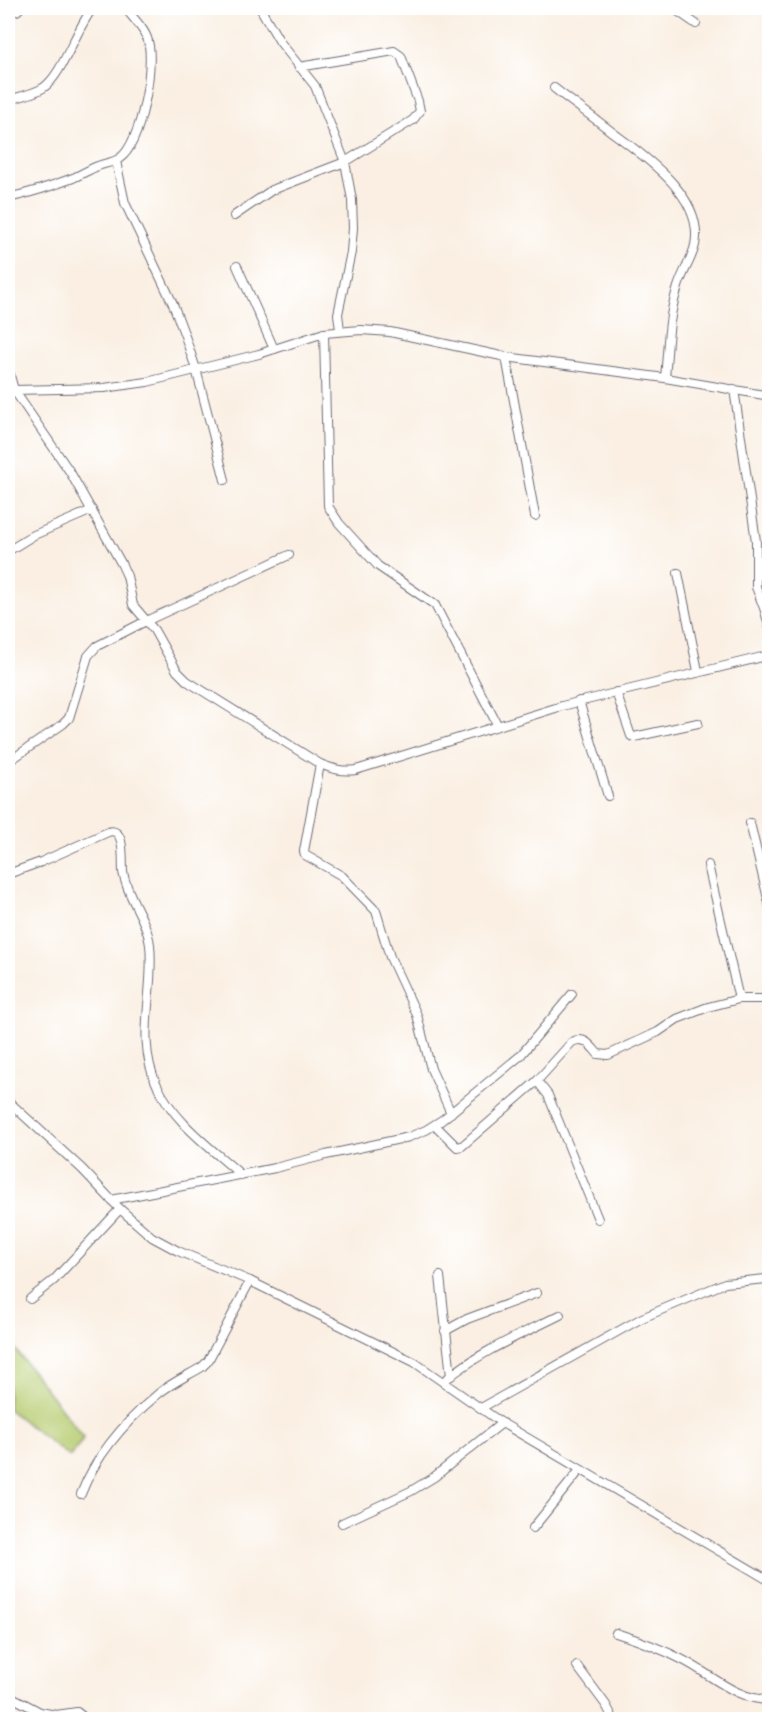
<svg xmlns="http://www.w3.org/2000/svg" width="777" height="1727" viewBox="0 0 777 1727" font-family="Itim,sans-serif">
	<rect width="100%" height="100%" fill="#fff"/>
	<filter id="ink" filterUnits="userSpaceOnUse"><feTurbulence type="fractalNoise" baseFrequency=".0167" numOctaves="2"/><feDisplacementMap in="SourceGraphic" scale="12" xChannelSelector="R" yChannelSelector="G"/><feConvolveMatrix kernelMatrix="1 2 1 2 8 2 1 2 1" color-interpolation-filters="sRGB"/></filter>
	<filter id="wash" filterUnits="userSpaceOnUse"><feTurbulence type="fractalNoise" baseFrequency=".008" numOctaves="4" result="noise"/><feDisplacementMap in="SourceGraphic" scale="24" xChannelSelector="R" yChannelSelector="G"/><feGaussianBlur stdDeviation="1.35" result="paint"/><feColorMatrix in="noise" values="0 0 0 0 0 0 0 0 0 0 0 0 0 0 0 0 0 1.4 0 .05"/><feComposite in="paint" operator="in"/></filter>
	<g filter="url(#wash)">
		<rect width="100%" height="100%" fill="#faefe2"/>
		<polygon fill="#b7cd72" stroke="#6c7856" stroke-width="1.5" points="8,1340 84,1438 70,1457 8,1409"/>
	</g>
	<g filter="url(#ink)">
		<g fill="none" stroke-linecap="round" stroke-linejoin="round">
			<defs>
				<g id="street">
					<polyline points="260,8 280,42 315,86 345,162 352,200 353,228 351,252 338,314 340,330"/>
					<polyline points="673,8 696,24"/>
					<polyline points="17,11 20,8"/>
					<path d="M 554,88 C 573,103 593,117 612,132 C 644,156 705,197 695,245 C 692,259 682,273 678,287 C 668,316 668,347 665,378"/>
					<path d="M 8,100 C 19,97 33,94 43,88 C 63,75 76,28 93,8"/>
					<polyline points="116,161 125,203 173,304 185,336 196,369 225,480"/>
					<path d="M 8,198 C 30,193 52,186 73,178 C 82,174 90,169 98,166 C 105,163 113,163 120,158 C 141,144 155,65 148,41 C 145,29 133,18 125,8"/>
					<polyline points="234,216 272,190 345,162 413,120 420,111 418,101 401,56 394,51 299,67"/>
					<polyline points="237,266 274,349"/>
					<polyline points="324,333 328,506 339,523 378,566 435,605 498,726"/>
					<polyline points="506,357 535,516"/>
					<path d="M 8,368 L 14,390 L 70,472 L 121,563 L 127,576 L 133,605 L 154,630 L 177,671 L 187,681 L 320,764 C 333,769 342,772 356,770 L 562,706 L 770,655"/>
					<polyline points="8,388 14,390 104,388 147,382 259,354 324,333 361,330 390,332 506,357 665,378 770,396"/>
					<polyline points="734,389 756,541 756,587 764,608 770,629"/>
					<polyline points="8,551 34,535 92,510"/>
					<polyline points="678,573 698,671"/>
					<polyline points="616,692 631,736 634,737 698,723"/>
					<polyline points="579,701 608,796"/>
					<polyline points="8,762 63,724 69,718 88,656 97,646 146,621 289,555"/>
					<polyline points="320,764 304,851 305,855 342,876 376,911 390,957 417,1015 431,1069 451,1113"/>
					<polyline points="750,823 770,907"/>
					<polyline points="708,865 739,999"/>
					<path d="M 8,874 L 41,862 L 108,832 C 126,826 122,861 123,872 C 127,898 147,919 150,945 C 155,992 135,1040 157,1085 C 174,1122 211,1148 241,1175"/>
					<polyline points="537,1081 548,1095 598,1219"/>
					<polyline points="8,1101 82,1169 120,1209 152,1237 178,1251 250,1281 414,1362 502,1423 770,1581"/>
					<path d="M 435,1125 L 457,1147 L 462,1146 L 537,1081 L 572,1042 C 585,1036 590,1045 598,1054 L 608,1055 L 658,1032 L 677,1019 L 708,1007 L 739,999 L 770,999"/>
					<polyline points="111,1200 275,1168 326,1155 409,1137 426,1130 442,1120 520,1056 572,994"/>
					<polyline points="440,1276 451,1376"/>
					<polyline points="30,1299 54,1280 120,1209"/>
					<polyline points="445,1331 467,1319 537,1293"/>
					<path d="M 444,1381 C 479,1352 520,1335 560,1315"/>
					<polyline points="481,1408 642,1318 725,1283 766,1279"/>
					<path d="M 81,1494 C 96,1455 126,1421 158,1394 C 171,1383 187,1376 202,1367 L 208,1361 L 250,1281"/>
					<polyline points="342,1523 411,1491 434,1477 502,1423"/>
					<polyline points="533,1528 580,1470"/>
					<path d="M 616,1633 C 638,1640 660,1648 681,1659 C 710,1673 735,1700 770,1700"/>
					<polyline points="577,1666 606,1705 614,1720"/>
					<polyline points="8,1695 40,1712 56,1715 77,1712 87,1720"/>
				</g>
			</defs>
			<use href="#street" stroke="#6e6a75" stroke-width="10"/>
			<use href="#street" stroke="#fff" stroke-width="8"/>
		</g>
	</g>
	<rect width="777" height="1727" fill="none" stroke="#fff" stroke-width="30"/>
</svg>
